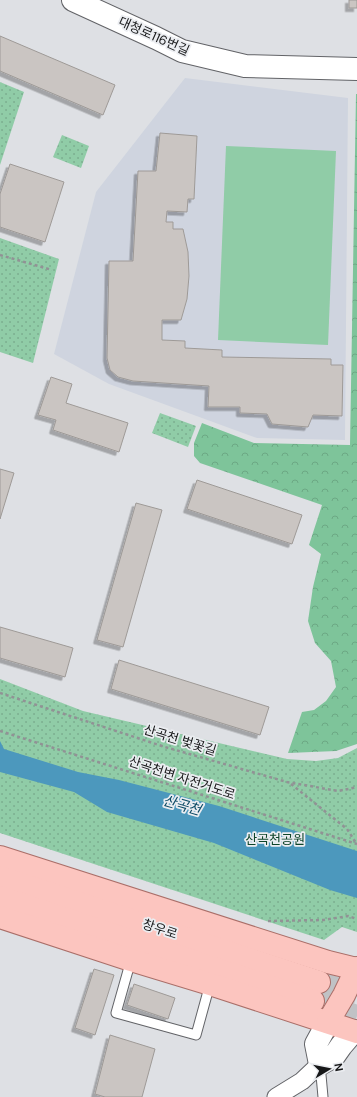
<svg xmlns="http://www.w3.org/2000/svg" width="357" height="1097" viewBox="0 0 357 1097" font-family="'DM Sans','Noto Sans KR',sans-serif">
	<defs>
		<pattern id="forest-crowns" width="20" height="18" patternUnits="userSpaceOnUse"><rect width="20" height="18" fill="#7ec49a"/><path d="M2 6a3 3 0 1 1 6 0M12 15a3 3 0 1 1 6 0" fill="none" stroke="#6ca884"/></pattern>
		<pattern id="park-dots" width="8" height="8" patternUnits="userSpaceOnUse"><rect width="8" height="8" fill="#90cca7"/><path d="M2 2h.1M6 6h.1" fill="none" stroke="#7bae8f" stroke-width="1.8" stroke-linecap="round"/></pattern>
		<filter id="shadow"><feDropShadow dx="-3.5" dy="3.5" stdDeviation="0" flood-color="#0004"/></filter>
	</defs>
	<rect width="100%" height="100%" fill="#dee0e4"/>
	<polygon fill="#cfd4df" points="185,78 348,98 345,440 257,438 109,384 54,354 96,192"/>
	<polygon fill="#90cca7" points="226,146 336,151 328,345 218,340"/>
	<polygon fill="url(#forest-crowns)" points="356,94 357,94 357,744 336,751 288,753 302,712 314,710 326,701 336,687 331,661 315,643 308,621 313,587 321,554 309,545 322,505 200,463 194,456 194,443 202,423 254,443 350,445"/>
	<g fill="url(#park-dots)">
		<polygon points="0,82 24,92 0,165"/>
		<polygon points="62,135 89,146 81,168 53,157"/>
		<polygon points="0,238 59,259 33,363 0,352"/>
		<polygon points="160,413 196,426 188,447 152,433"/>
		<polygon points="0,679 83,711 287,759 316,761 338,758 357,748 357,932 342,927 324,940 0,833"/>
	</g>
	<polygon fill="#4c98bd" points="0,741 4,749 78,772 119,780 219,806 357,851 357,898 330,890 214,843 107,812 74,792 0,772"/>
	<g fill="#cac5c2" stroke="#9e9a97" filter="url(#shadow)">
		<rect x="349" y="0" width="8" height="8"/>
		<polygon points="0,36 115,85 103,115 0,71"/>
		<polygon points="160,133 197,136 194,199 188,199 187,212 167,211 166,222 173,222 173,229 183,229 188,252 189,276 187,299 181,320 162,320 162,340 185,341 185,348 222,350 222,357 331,359 331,365 343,365 342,416 313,415 308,427 272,424 267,414 240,413 240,407 208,407 209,386 133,381 118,377 110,370 107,358 109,261 133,261 138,171 156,171"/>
		<polygon points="10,164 64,182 45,242 0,227 0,194"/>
		<polygon points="51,377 72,384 66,403 128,423 119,452 53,430 56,420 38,415"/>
		<polygon points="0,469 14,473 0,519"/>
		<polygon points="197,480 302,515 292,544 187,509"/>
		<polygon points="136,503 162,510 123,647 97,640"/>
		<polygon points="0,627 73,648 65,677 0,658"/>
		<polygon points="119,660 269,707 260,735 111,689"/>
		<polygon points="94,969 114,975 95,1035 75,1028"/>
		<polygon points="134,984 175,998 168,1019 127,1005"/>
		<polygon points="110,1035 155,1049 142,1097 105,1097 95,1094"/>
	</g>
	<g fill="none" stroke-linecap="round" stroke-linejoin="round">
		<g stroke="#c0c2c5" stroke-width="22" stroke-dasharray="22 11" stroke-linecap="butt">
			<polyline points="319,982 357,995"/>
			<polyline points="313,1001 357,1016"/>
		</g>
		<defs>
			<g id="lane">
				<polyline points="131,960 116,1013 196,1035 210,984"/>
				<polyline points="320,1064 323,1097"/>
			</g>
			<polyline id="street" points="276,1097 302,1081 320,1064"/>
			<g id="secondary">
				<polyline points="73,0 156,38 182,51 245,66 357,69"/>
				<polyline points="328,1022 316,1044 320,1064 334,1056 341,1046 354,1031"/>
			</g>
			<g id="primary">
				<polyline points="0,857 328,962 357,969"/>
				<polyline points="0,877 319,982"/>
				<polyline points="0,897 313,1001"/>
				<polyline points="0,917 131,960 210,984 357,1032"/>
				<polyline points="328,1022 344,995 357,968"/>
			</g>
		</defs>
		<use href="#lane" stroke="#626367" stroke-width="11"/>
		<use href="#street" stroke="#626367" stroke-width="19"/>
		<use href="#secondary" stroke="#626367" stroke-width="24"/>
		<use href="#primary" stroke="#aa6f69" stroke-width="24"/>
		<g stroke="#919295" stroke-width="2.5" stroke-dasharray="3 3" stroke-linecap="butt">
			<polyline points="0,255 52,270"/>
			<polyline points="0,693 165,747 287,782 338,791 353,788 357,786"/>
			<polyline points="0,731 357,844"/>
			<polyline points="291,784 347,829 356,843"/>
			<polyline points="268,921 324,920 348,916 357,919"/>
		</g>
		<use href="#lane" stroke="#fff" stroke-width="9"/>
		<use href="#street" stroke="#fff" stroke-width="17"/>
		<use href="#secondary" stroke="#fff" stroke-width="22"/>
		<use href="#primary" stroke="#fcc5bf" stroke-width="22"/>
	</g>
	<g text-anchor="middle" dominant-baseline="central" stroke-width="3.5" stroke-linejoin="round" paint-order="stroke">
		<g font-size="13" fill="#161718" stroke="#ebedf1">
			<text transform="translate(154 36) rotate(24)">대청로116번길</text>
			<text transform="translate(180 740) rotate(17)">산곡천 벚꽃길</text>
			<text transform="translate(182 778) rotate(18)">산곡천변 자전거도로</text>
			<text transform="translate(160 929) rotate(18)">창우로</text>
		</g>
		<g font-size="13" fill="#0d4429" stroke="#ebedf1">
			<text x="275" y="839">산곡천공원</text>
		</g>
		<g font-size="14" font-style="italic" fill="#0b4a65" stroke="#ebedf1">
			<text transform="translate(182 805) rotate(16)">산곡천</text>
		</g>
	</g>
	<g transform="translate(329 1069) rotate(80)" stroke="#ebedf1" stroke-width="3" paint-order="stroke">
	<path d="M0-3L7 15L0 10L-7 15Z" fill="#161718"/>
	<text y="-6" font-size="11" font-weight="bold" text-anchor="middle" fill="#161718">N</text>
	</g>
</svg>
